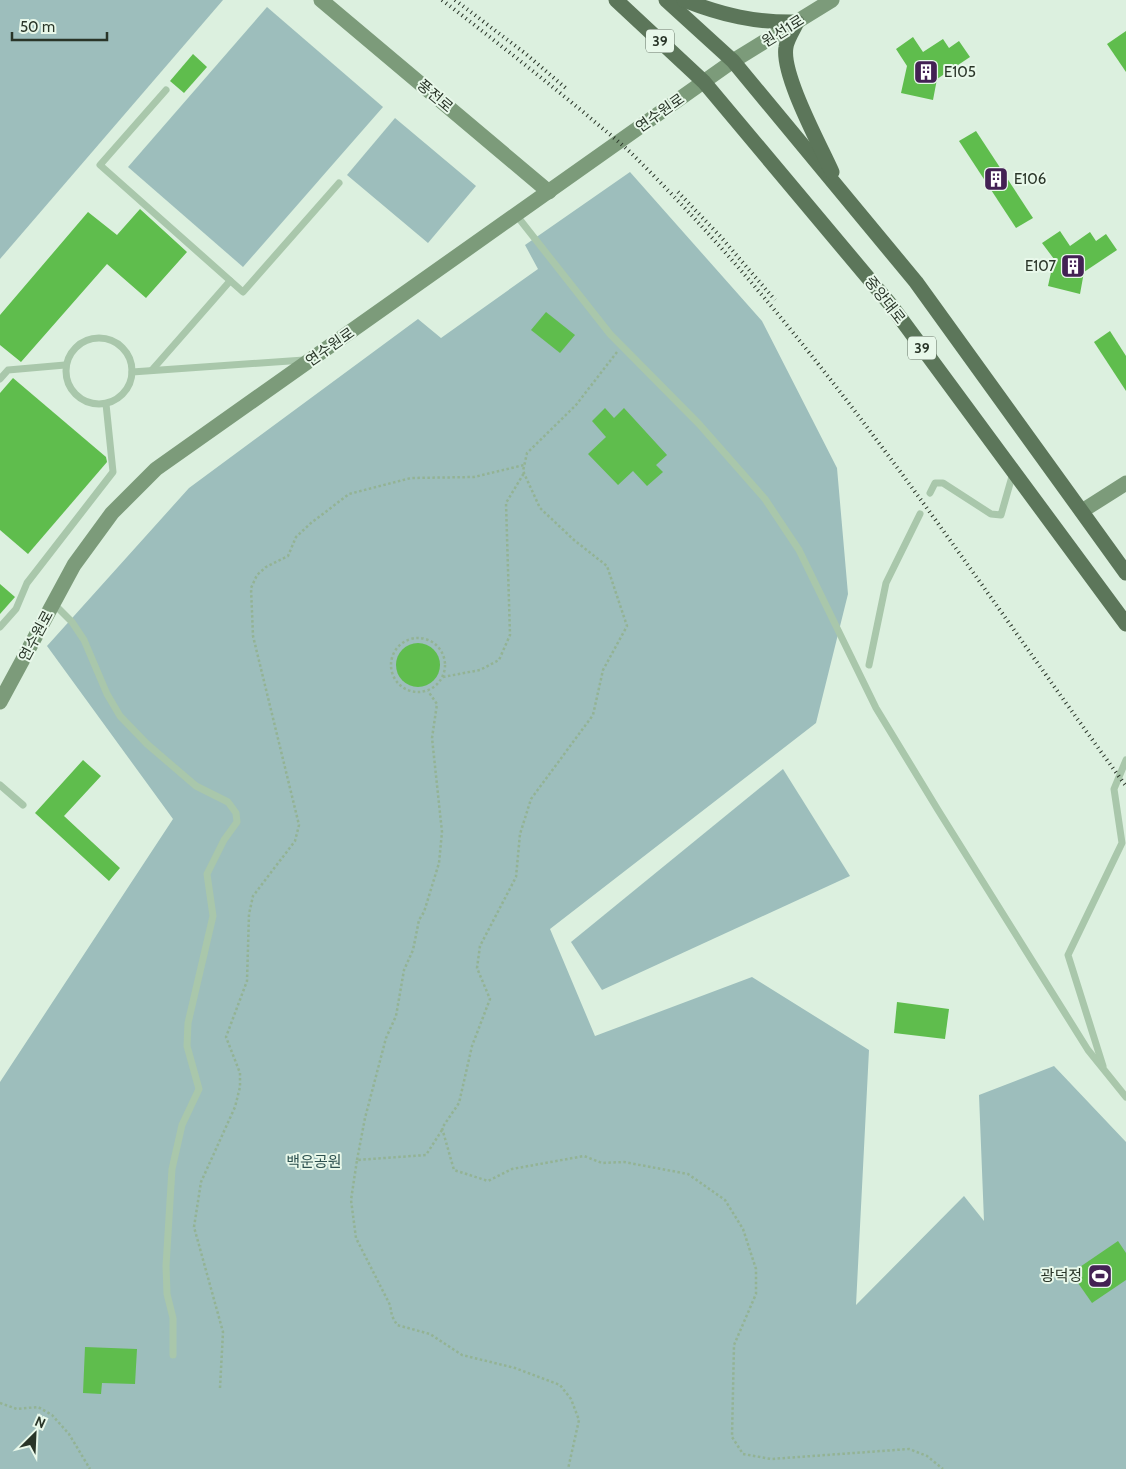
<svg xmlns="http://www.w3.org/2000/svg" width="1126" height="1469" viewBox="0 0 1126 1469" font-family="Cabin,'Noto Sans KR',sans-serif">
	<rect width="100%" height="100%" fill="#dcf0df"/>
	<g fill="#9dbebc">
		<polygon points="0,0 223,0 0,259"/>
		<polygon points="267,7 383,107 243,267 128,167"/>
		<polygon points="395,118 476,186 428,243 347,175"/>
		<polygon points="630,172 762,321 837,468 848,594 816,723 550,929 595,1036 752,977 869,1050 856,1305 964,1196 984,1221 979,1095 1054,1066 1126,1142 1126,1469 0,1469 0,1082 173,819 47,646 189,488 418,319 441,338 538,269 525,245"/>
		<polygon points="783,769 850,876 602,990 571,942"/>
	</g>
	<g fill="#5fbd4d">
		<polygon points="1126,31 1126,72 1107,44"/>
		<polygon points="913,37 923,52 943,39 949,48 959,41 970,57 937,79 933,100 901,93 907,66 896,49"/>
		<polygon points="193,54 207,67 184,93 170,81"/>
		<polygon points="976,131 1033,218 1016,228 959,141"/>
		<polygon points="140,209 187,252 146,298 107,264 21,362 0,345 0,315 88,212 117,235"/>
		<polygon points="1060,231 1070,246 1090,232 1096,241 1106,234 1117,250 1084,272 1080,294 1048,286 1054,259 1042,243"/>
		<polygon points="546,312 575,335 560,353 531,330"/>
		<polygon points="1110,331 1126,356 1126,391 1094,342"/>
		<polygon points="13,378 106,457 107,462 28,554 0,530 0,393"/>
		<polygon points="605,408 614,418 624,408 667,455 656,465 663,472 647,486 633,471 618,485 588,454 606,437 592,421"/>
		<polygon points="0,584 15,597 0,614"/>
		<circle cx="418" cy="665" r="22"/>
		<polygon points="83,760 101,776 64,816 120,868 109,881 35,813"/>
		<polygon points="897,1002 949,1009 945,1039 894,1033"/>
		<polygon points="1118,1241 1126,1253 1126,1280 1092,1303 1071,1273"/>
		<polygon points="85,1347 137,1349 135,1384 102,1383 101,1394 83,1393"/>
	</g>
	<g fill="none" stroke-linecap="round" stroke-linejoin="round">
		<g stroke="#93b394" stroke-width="2.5" stroke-dasharray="2.5 2.5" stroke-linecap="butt">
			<polyline points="617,352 576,405 527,453 523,471 540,508 574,540 607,566 627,626 603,670 593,715 531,799 520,834 516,877 480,946 477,968 490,999 472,1046 459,1103 442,1128 454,1170 488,1181 512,1169 584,1156 602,1163 624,1162 688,1174 725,1200 743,1229 756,1269 756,1294 734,1345 732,1437 743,1454 771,1459 909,1449 927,1456 943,1469"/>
			<circle cx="418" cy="665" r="27"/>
			<polyline points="443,677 480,670 499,660 510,635 506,503 524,473"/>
			<polyline points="442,1130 426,1155 357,1160 351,1200 356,1238 390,1305 392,1316 397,1325 430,1334 462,1355 515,1368 560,1385 571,1399 579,1420 568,1469"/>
			<polyline points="357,1160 365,1118 386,1038 396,1016 404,970 413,950 419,920 424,912 439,863 442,832 432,738 437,704 428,691"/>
			<polyline points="220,1388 223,1332 194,1227 201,1182 235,1107 240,1087 240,1073 226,1037 247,981 249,914 253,896 295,841 299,825 253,636 251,588 257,575 266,567 288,556 296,537 311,523 349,494 411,478 474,477 524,465"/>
			<polyline points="0,1403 17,1409 38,1407 52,1415 69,1434 90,1469"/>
		</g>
		<g stroke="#a9c7ab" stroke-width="7">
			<polyline points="166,90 100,165 243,292 339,183"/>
			<polyline points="517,216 610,334 699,424 765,499 799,550 876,708 938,810 1088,1050 1126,1097"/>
			<circle cx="99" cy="371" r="33"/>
			<polyline points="152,370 230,281"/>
			<polyline points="132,372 304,360"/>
			<polyline points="0,379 8,370 65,365"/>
			<polyline points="930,493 935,483 943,483 991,514 1001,515 1013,473"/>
			<polyline points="54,604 72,622 84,640 107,694 120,716 147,744 196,786 228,802 236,813 237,822 224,840 207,874 213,916 188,1023 187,1046 199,1089 182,1125 172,1169 166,1266 167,1294 173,1318 173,1355"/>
			<polyline points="0,627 16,609 27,583 113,472 106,404"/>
			<polyline points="869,665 886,583 920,514"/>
			<polyline points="0,785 23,805"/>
			<polyline points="1103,1066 1068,955 1122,843 1114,789 1126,760"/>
		</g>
		<g stroke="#7c9b7a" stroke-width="15">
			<polyline points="321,0 549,192"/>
			<polyline points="1082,511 1126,483"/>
			<polyline points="0,702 74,565 112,513 156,469 733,61 832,0"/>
		</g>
		<g stroke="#5c765a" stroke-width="15">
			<polyline points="616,0 704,82 890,304 1126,624"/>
			<polyline points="666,0 733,61 916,282 1126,573"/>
			<path d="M 684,0 C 722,15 756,23 797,22 C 794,29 787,39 786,47 C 781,74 820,145 832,172"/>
		</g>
		<g stroke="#293528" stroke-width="4" stroke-dasharray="1 4" stroke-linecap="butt">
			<path d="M 442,0 C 489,36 536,73 582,111 C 598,125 615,138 630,152 C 822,340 968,571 1126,786"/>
			<polyline points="455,0 526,54 568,90"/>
			<polyline points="678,192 720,236 775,300"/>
		</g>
	</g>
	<defs>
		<symbol id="building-square" viewBox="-11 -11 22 22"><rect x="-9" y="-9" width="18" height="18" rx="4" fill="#432154" stroke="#e8f8ea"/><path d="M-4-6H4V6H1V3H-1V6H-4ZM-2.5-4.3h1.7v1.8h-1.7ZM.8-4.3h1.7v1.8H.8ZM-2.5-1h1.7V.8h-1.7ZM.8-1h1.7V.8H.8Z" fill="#fff"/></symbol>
		<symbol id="stadium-square" viewBox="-11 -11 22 22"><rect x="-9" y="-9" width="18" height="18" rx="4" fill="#432154" stroke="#e8f8ea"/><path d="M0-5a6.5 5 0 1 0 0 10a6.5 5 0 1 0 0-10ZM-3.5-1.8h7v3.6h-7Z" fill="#fff"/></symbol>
	</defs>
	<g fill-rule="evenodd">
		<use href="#building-square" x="912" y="58" width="28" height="28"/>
		<use href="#building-square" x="982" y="165" width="28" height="28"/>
		<use href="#building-square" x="1059" y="252" width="28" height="28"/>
		<use href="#stadium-square" x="1086" y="1262" width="28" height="28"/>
	</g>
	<g text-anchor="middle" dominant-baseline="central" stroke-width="4" stroke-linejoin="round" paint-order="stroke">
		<g fill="#e8f8ea" stroke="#627062" stroke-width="1">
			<rect x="646" y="29.5" width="28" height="23" rx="4"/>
			<rect x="908" y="336.5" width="28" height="23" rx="4"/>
		</g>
		<g font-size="14" font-weight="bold" fill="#293528">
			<text x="660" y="41">39</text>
			<text x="922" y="348">39</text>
		</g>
		<g font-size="15" fill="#293528" stroke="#e8f8ea">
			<text transform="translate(783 31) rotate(-32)">원선1로</text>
			<text transform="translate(435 96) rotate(40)">풍전로</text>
			<text transform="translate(660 113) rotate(-35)">연수원로</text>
			<text transform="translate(885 300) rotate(52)">중앙대로</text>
			<text transform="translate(330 347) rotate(-35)">연수원로</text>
			<text transform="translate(36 636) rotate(-62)">연수원로</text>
		</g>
		<g font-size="15" fill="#293528" stroke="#e8f8ea" text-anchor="start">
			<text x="944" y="72">E105</text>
			<text x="1014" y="179">E106</text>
			<text x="1056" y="266" text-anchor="end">E107</text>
			<text x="1082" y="1276" text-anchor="end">광덕정</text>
		</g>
		<g font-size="15" fill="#2e5250" stroke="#e8f8ea">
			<text x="314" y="1162">백운공원</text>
		</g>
	</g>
	<g transform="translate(35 1434) rotate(24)" stroke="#e8f8ea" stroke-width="4" paint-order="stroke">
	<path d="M0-4L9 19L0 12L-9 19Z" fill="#293528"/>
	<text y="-8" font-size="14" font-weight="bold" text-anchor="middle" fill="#293528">N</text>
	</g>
	<path d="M12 32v8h95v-8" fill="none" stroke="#293528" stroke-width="2.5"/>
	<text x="20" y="32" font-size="15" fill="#293528" stroke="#e8f8ea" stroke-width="4" paint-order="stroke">50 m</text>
</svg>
